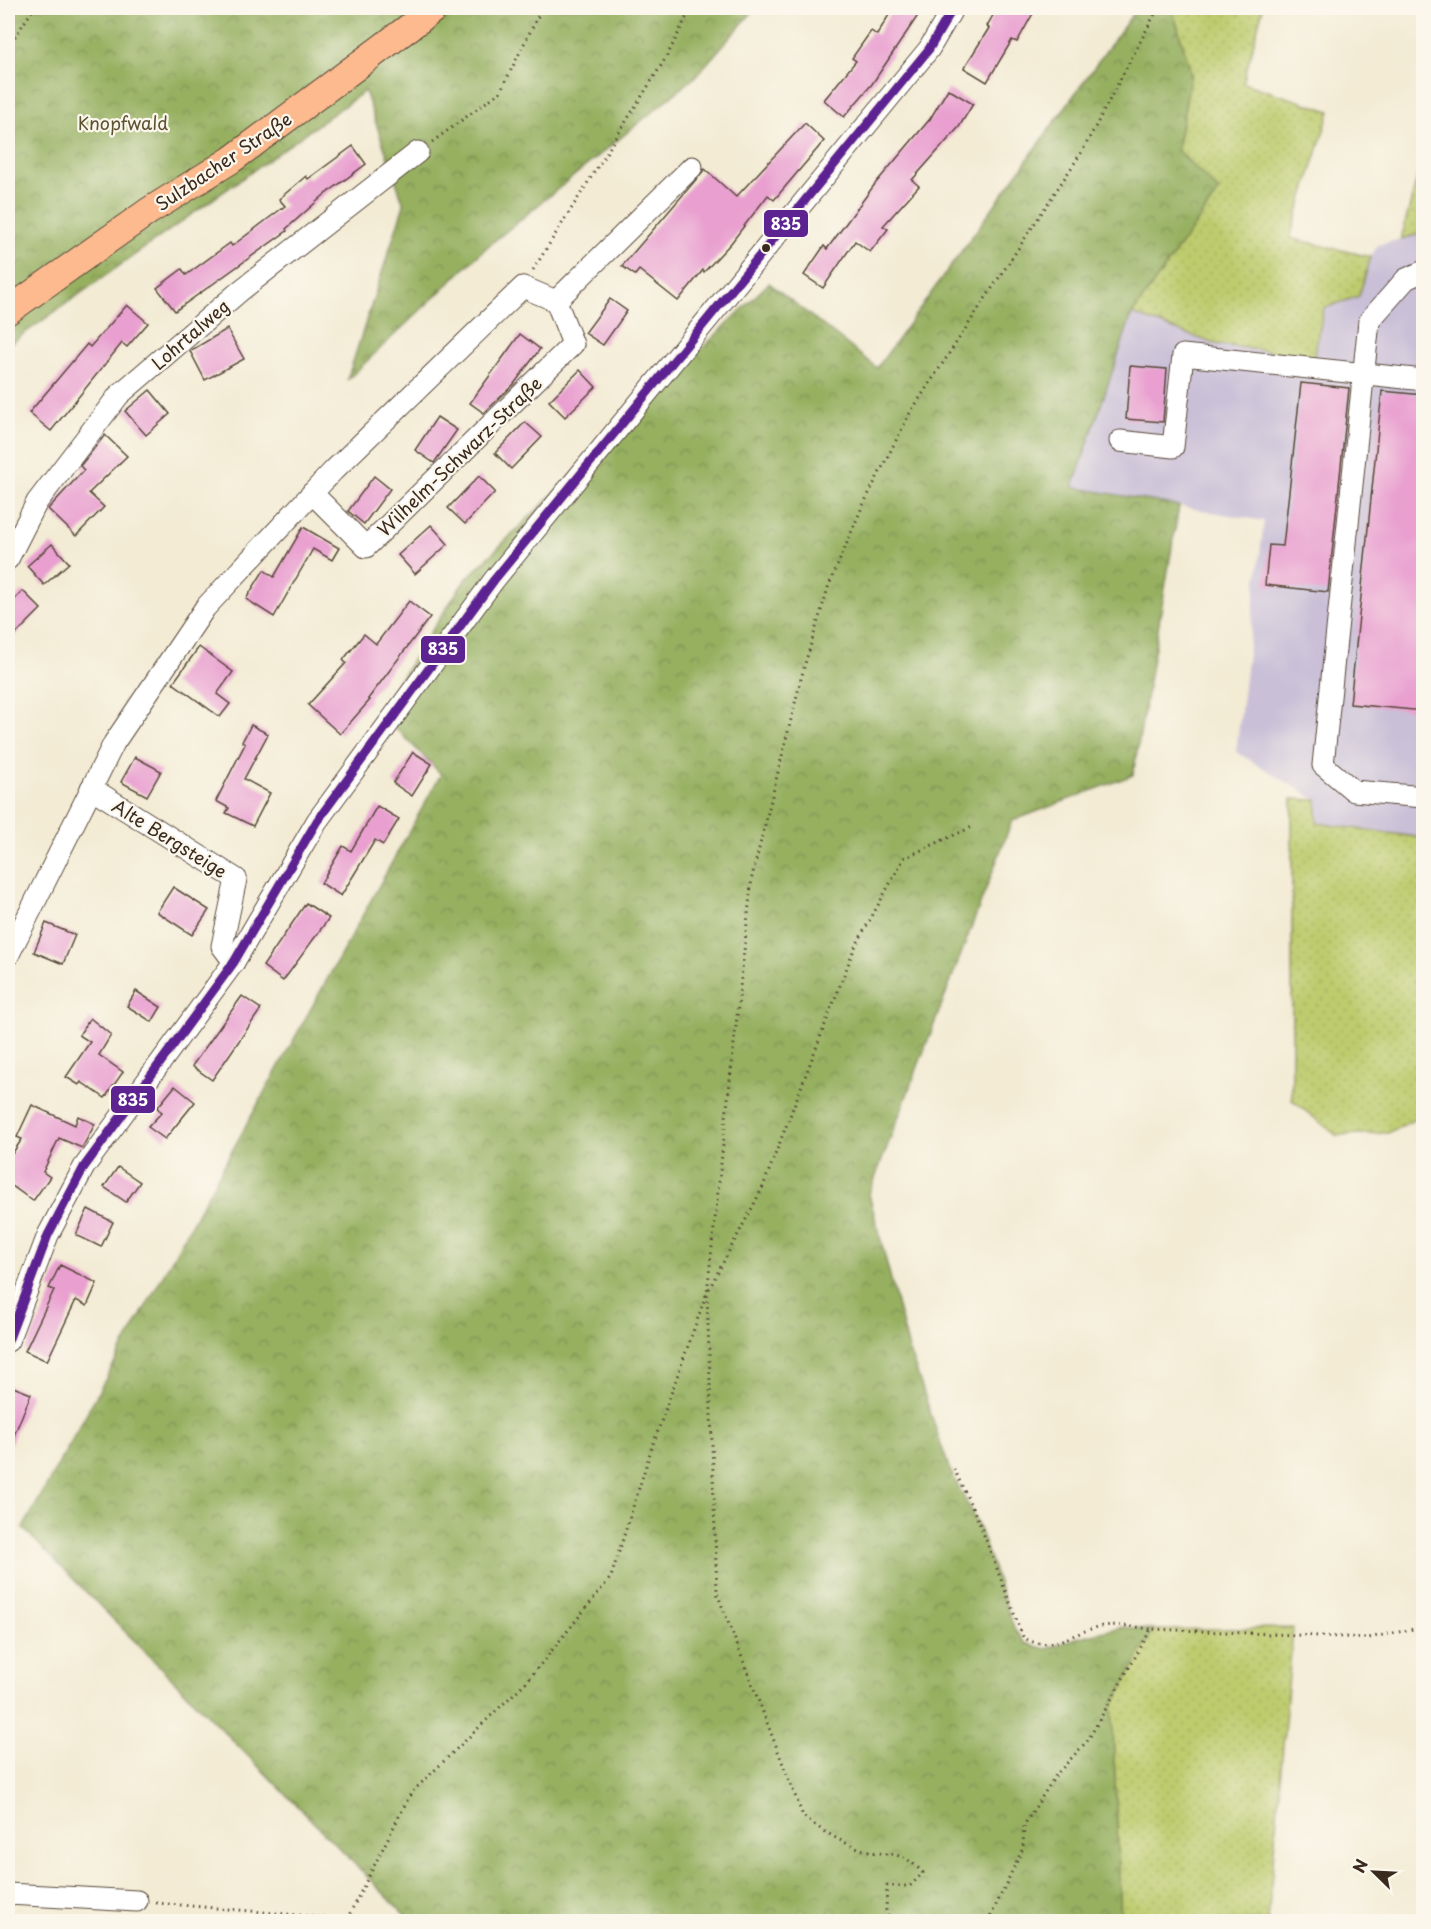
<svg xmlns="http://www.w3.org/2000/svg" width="1431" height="1929" viewBox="0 0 1431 1929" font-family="'Playpen Sans',sans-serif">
	<defs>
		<pattern id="grass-dots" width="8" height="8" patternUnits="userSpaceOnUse" patternTransform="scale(1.5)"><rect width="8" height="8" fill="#becc6e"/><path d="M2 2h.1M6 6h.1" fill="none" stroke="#a4af5f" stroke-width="1.8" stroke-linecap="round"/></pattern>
		<pattern id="forest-crowns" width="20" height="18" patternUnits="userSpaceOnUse" patternTransform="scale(1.5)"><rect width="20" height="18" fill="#96b061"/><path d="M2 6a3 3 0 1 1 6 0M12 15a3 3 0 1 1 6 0" fill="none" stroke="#7c8f4f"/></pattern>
	</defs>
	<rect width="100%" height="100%" fill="#fbf7ec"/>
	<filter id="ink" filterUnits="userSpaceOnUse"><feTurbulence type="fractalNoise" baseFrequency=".0167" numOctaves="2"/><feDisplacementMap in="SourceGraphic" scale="12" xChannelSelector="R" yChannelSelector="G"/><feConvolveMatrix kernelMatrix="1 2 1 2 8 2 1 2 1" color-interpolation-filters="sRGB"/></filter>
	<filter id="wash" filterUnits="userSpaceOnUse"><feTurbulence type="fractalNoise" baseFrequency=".008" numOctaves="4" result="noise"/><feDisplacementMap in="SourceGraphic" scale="24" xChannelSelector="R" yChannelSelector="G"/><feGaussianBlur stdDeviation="1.35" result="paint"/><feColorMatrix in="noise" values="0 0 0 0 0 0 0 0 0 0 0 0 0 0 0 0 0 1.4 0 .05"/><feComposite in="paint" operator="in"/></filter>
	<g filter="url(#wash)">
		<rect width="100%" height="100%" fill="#f3ebd4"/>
		<polygon fill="#c9bfd7" points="1423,233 1423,838 1317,822 1317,800 1236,752 1264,521 1073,488 1132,314 1215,344 1359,296 1371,257 1378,245"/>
		<g fill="url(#grass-dots)" stroke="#7c7b46" stroke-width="1.5">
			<polygon points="1172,8 1263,8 1243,83 1330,111 1290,238 1371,257 1359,296 1324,308 1314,357 1215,344 1132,314 1218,191 1177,150 1191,73"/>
			<polygon points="1423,156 1423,233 1401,239"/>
			<polygon points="1292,799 1317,800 1317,823 1423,838 1423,1115 1388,1133 1336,1135 1292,1100"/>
			<polygon points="1293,1628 1268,1921 1121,1921 1112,1707 1153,1630"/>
		</g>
		<g fill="url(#forest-crowns)" stroke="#686d40" stroke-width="1.5">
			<polygon points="8,8 756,8 695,77 488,246 347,380 404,205 365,91 8,345"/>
			<polygon points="1137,8 1172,8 1191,73 1177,150 1219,191 1132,314 1073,487 1179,506 1133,775 1012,821 869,1194 908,1346 949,1468 978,1525 1014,1628 1025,1643 1046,1649 1076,1638 1123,1627 1153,1630 1112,1707 1121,1921 411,1921 23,1528 441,774 379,711 465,580 769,283 877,368"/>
		</g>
		<g id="blocks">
			<g fill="#e9a0d0">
				<polygon points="893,8 923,8 872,84 844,117 824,100 856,61 852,58 871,31 877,35"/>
				<polygon points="997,8 1036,8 1017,42 1012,40 987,82 964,68 989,28 987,26"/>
				<polygon points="948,89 973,104 959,127 912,180 919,186 883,226 888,229 870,252 855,241 823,288 804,275 824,246 827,249 875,184 930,119"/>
				<polygon points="805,123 824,141 774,200 768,195 731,243 704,272 703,270 678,301 639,270 635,275 622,266 705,169 736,197"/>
				<polygon points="353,146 366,164 323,196 286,229 287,231 175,311 157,288 182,269 186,275 230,243 232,246 285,206 279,199 306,176 308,179"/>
				<polygon points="610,299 627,311 603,345 585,333"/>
				<polygon points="127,305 148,323 127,347 122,343 51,431 29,413 87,344 90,347"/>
				<polygon points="227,329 244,359 205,380 190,351"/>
				<polygon points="520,334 540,349 514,384 484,413 470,403"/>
				<polygon points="1130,366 1167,369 1163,422 1126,419"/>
				<polygon points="580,370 596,387 565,417 549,401"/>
				<polygon points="1301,383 1349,388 1328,592 1265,585 1269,545 1283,546"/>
				<polygon points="150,390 170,414 146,435 125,411"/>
				<polygon points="1382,391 1424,395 1424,711 1350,704"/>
				<polygon points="437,417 457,430 434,463 415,450"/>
				<polygon points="525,422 542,437 511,469 495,453"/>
				<polygon points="105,435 127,456 89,493 104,507 76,536 48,509 84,470 80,466"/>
				<polygon points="374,476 390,489 364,524 348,511"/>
				<polygon points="479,476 495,492 465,524 448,508"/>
				<polygon points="431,525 448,544 415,574 398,555"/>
				<polygon points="303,527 339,548 332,560 313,549 274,617 246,599 264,570 274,577"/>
				<polygon points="52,544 69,563 44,585 27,566"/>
				<polygon points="23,591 41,609 8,642 8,606"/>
				<polygon points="409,601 430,617 368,699 370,700 340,734 308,705 346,663 343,660 364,634 376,644"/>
				<polygon points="199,647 233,672 217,694 230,704 220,717 173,683"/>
				<polygon points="251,725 268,734 244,779 270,793 253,826 226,813 229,808 216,801 245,744 242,742"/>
				<polygon points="413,752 432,764 412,796 393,783"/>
				<polygon points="135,757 161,771 147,796 121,782"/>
				<polygon points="377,806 399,819 383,845 375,840 341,896 321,883 343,846 351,851"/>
				<polygon points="173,887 209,910 192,935 157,912"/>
				<polygon points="306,903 329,918 283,981 263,966"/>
				<polygon points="46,923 75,935 63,964 34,952"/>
				<polygon points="136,991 161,1007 152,1022 127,1006"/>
				<polygon points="242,996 261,1009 212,1080 192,1066"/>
				<polygon points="90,1018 111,1035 99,1055 123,1072 105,1098 81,1082 79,1085 66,1077 90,1042 79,1035"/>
				<polygon points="175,1086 195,1102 165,1139 148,1127 162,1112 157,1108"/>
				<polygon points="32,1105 75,1125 78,1116 95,1124 82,1148 59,1138 43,1172 50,1177 33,1201 8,1183 8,1160 22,1139 17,1137"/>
				<polygon points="118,1167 140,1182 126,1202 104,1187"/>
				<polygon points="88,1209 113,1222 101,1247 76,1235"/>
				<polygon points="60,1265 97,1283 87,1306 76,1300 47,1361 25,1351 54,1290 49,1288"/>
				<polygon points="8,1385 31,1394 8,1450"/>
			</g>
		</g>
	</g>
	<g filter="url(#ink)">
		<use href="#blocks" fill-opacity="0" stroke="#574739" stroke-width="1.5"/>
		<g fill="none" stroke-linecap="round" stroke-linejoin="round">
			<defs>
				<g id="minor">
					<polyline points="1424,271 1406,279 1369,321 1323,765 1354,791 1424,797"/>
					<polyline points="556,301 692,167"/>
					<polyline points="1120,441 1173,447 1183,355 1424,380"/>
					<polyline points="8,559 37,502 119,395 240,291 418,152"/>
					<polyline points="91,788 236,879 222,946 234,962"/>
					<polyline points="8,956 114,743 205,608 333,471 523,287 556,301 573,344 366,547 312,493"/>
					<polyline points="8,1341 48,1235 84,1167 234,962 317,821 494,580 929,49 953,8"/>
					<polyline points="8,1894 137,1901"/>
				</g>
				<polyline id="major" points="8,311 149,211 231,160 435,8"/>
			</defs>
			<use href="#minor" stroke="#574739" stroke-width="23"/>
			<use href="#major" stroke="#574739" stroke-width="29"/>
			<g stroke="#574739" stroke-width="3" stroke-dasharray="1.5 4.5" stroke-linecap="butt">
				<polyline points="8,47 34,8"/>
				<polyline points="432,142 500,92 542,8"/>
				<polyline points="533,270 667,56 691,8"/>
				<polyline points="709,1289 762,1189 854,949 904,858 972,827"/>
				<path d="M 954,1469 L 979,1522 L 1023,1637 C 1050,1655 1075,1630 1103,1626 C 1120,1624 1135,1627 1151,1629"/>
				<polyline points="156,1903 347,1919 510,1917 597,1922"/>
				<polyline points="347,1919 411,1793 528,1680 611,1577 650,1453 706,1295"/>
				<path d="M 890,1922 L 886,1910 L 887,1886 L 910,1886 L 923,1873 C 899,1848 894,1858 864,1850 C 842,1843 820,1830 803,1816 L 717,1593 L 707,1293 L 752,877 L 804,667 L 828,588 L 862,507 L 910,413 L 1083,150 L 1158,8"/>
				<polyline points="988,1922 1023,1848 1024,1825 1056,1775 1088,1740 1151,1629 1368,1638 1424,1627"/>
			</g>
			<use href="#minor" stroke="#fff" stroke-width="21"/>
			<use href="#major" stroke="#fcba8e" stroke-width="27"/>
			<defs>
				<polyline id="bus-1" points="8,1341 48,1235 84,1167 234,962 317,821 494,580 929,49 953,8"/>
			</defs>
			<use href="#bus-1" stroke="#fbf7ec" stroke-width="14"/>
			<use href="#bus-1" stroke="#5d2491" stroke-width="9"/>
		</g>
	</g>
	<circle fill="#3b2a1e" stroke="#fbf7ec" stroke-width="2" cx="766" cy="248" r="5"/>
	<g text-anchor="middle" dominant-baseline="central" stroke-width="4.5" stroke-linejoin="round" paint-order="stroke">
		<g font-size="18" fill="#5c5232" stroke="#fbf7ec">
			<text x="123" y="122">Knopfwald</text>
		</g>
		<g font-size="18" fill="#3b2a1e" stroke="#fbf7ec">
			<text transform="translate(223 161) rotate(-34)">Sulzbacher Straße</text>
			<text transform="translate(190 334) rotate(-41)">Lohrtalweg</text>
			<text transform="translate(459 456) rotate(-44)">Wilhelm-Schwarz-Straße</text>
			<text transform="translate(170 838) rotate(32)">Alte Bergsteige</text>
		</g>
	</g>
	<g stroke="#fbf7ec" stroke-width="2">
		<rect x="763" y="209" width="46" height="29" rx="6" fill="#5d2491"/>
		<rect x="420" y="635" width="46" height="29" rx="6" fill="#5d2491"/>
		<rect x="110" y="1085" width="46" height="29" rx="6" fill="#5d2491"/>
	</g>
	<g font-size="16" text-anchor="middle" font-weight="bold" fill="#fff">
		<text x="786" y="230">835</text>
		<text x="443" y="655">835</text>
		<text x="133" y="1106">835</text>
	</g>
	<rect width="1431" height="1929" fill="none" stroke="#fbf7ec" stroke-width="30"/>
	<g transform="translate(1374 1872) rotate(294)" stroke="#fbf7ec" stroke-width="4.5" paint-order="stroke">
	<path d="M0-4.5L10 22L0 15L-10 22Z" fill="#3b2a1e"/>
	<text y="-9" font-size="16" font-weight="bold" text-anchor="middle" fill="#3b2a1e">N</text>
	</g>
</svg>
